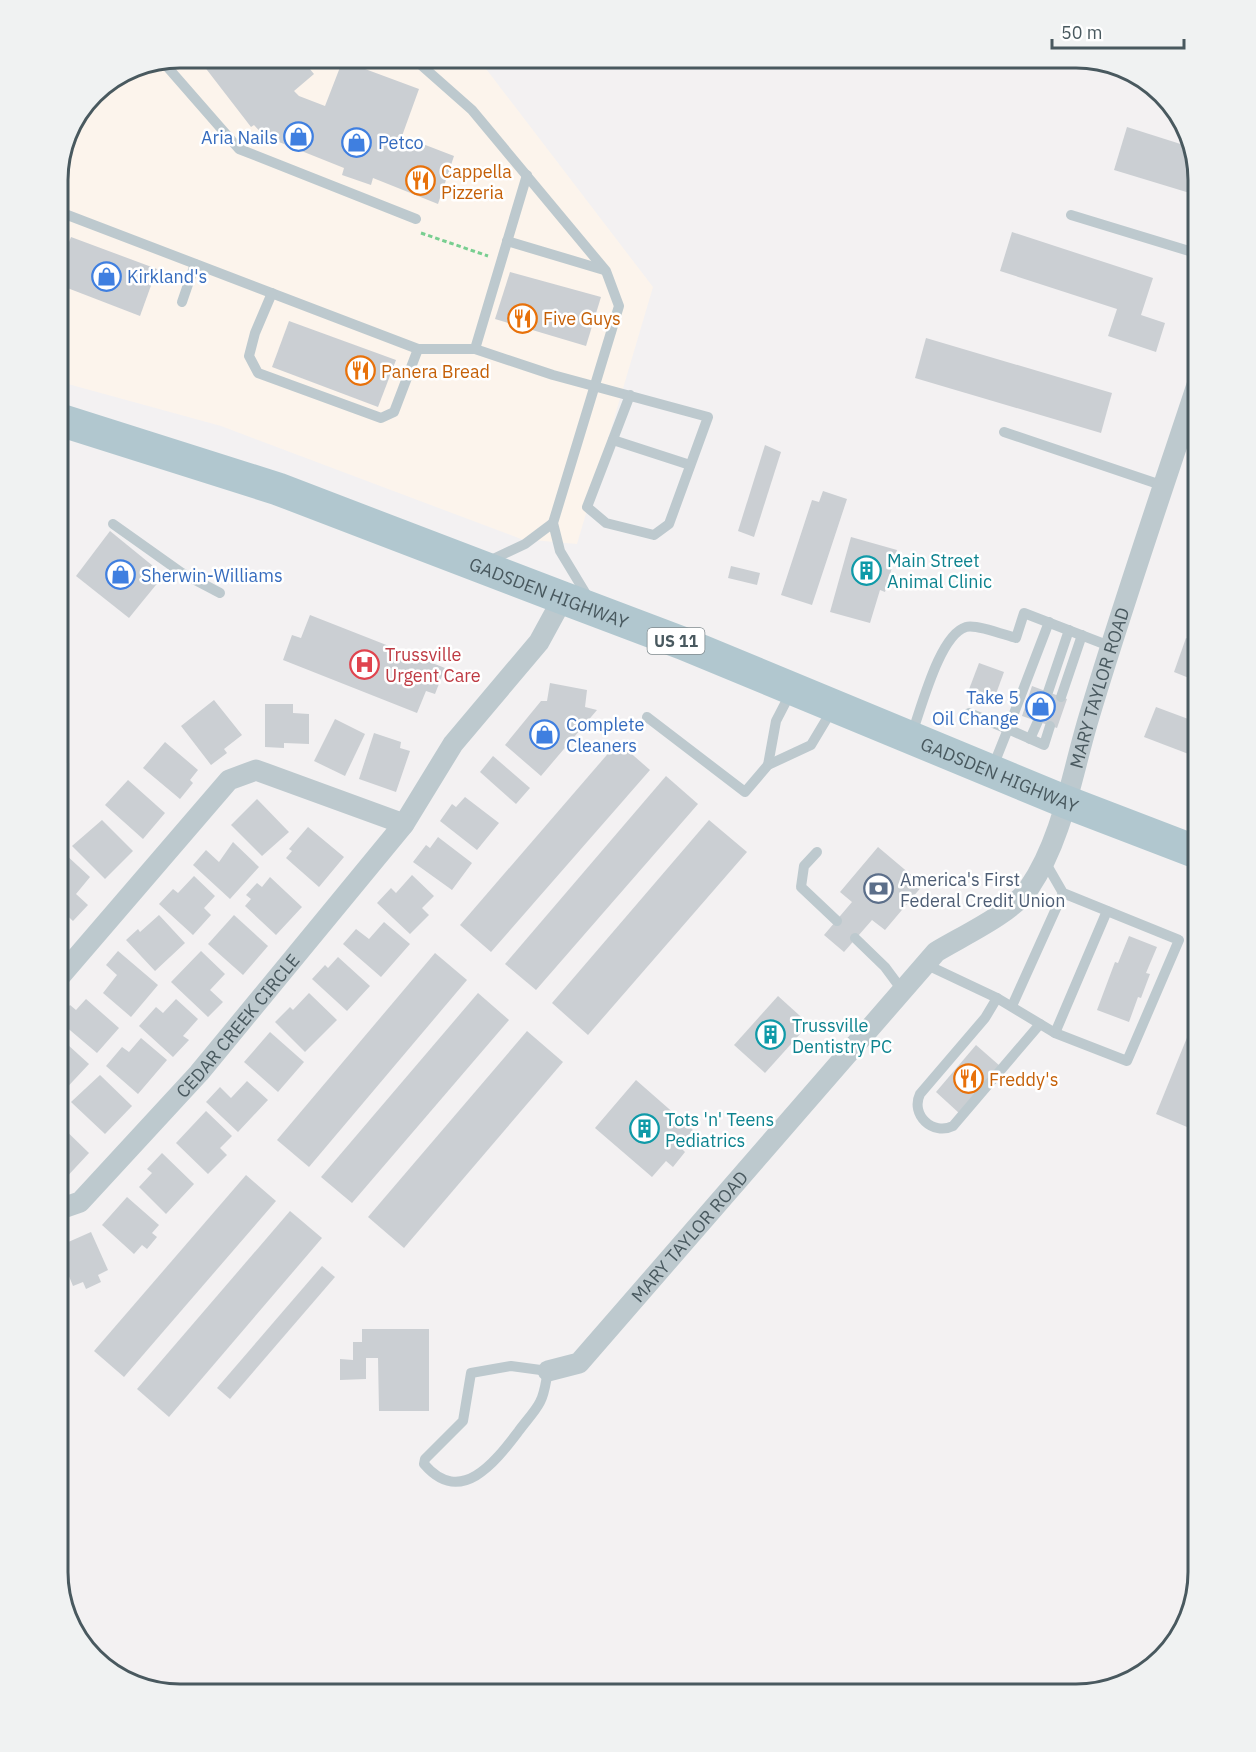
<svg xmlns="http://www.w3.org/2000/svg" width="1256" height="1752" viewBox="0 0 1256 1752" font-family="'IBM Plex Sans',sans-serif">
	<rect width="100%" height="100%" fill="#f3f1f2"/>
	<polygon fill="#fcf4ec" points="180,57 477,57 653,287 577,544 521,539 221,426 57,381 57,171 70,125 99,88 133,66"/>
	<g fill="#cbcfd3">
		<polygon points="197,57 300,57 314,74 294,91 299,96 325,106 344,57 359,57 357,66 419,89 402,136 454,156 438,204 373,178 371,185 342,175 344,168 264,136 254,125 251,127"/>
		<polygon points="1127,127 1190,147 1198,177 1193,194 1114,170"/>
		<polygon points="1012,232 1153,278 1141,315 1165,323 1156,352 1108,336 1117,309 1000,271"/>
		<polygon points="71,237 157,269 140,316 57,284 57,272"/>
		<polygon points="510,272 601,297 586,346 495,319"/>
		<polygon points="289,321 396,360 378,407 272,367"/>
		<polygon points="926,338 1112,393 1101,433 915,378"/>
		<polygon points="765,445 781,452 754,537 738,531"/>
		<polygon points="823,491 847,499 812,605 781,595 812,500 819,502"/>
		<polygon points="110,531 164,575 129,618 76,576"/>
		<polygon points="851,537 897,550 885,592 880,590 870,623 830,612"/>
		<polygon points="731,566 760,573 757,585 728,578"/>
		<polygon points="1199,585 1199,612 1190,608"/>
		<polygon points="310,615 445,668 435,694 426,691 417,713 283,660 292,635 301,638"/>
		<polygon points="1186,638 1199,643 1199,682 1174,672"/>
		<polygon points="979,663 1004,672 993,702 968,692"/>
		<polygon points="550,683 587,690 585,707 597,710 541,776 505,745 541,701 547,701"/>
		<polygon points="1032,686 1067,699 1057,728 1022,716"/>
		<polygon points="214,700 242,735 224,749 227,753 211,765 181,726"/>
		<polygon points="265,704 293,704 293,713 309,714 309,744 284,743 284,748 265,747"/>
		<polygon points="1156,707 1199,723 1199,758 1144,737"/>
		<polygon points="335,719 365,734 345,776 314,761"/>
		<polygon points="374,733 401,742 400,748 410,751 396,792 359,779"/>
		<polygon points="165,742 198,770 190,780 193,783 180,799 143,768"/>
		<polygon points="618,742 650,770 491,952 460,925"/>
		<polygon points="493,756 530,788 516,804 480,772"/>
		<polygon points="666,776 698,804 536,990 505,964"/>
		<polygon points="128,780 165,813 143,839 105,805"/>
		<polygon points="465,797 499,823 477,850 440,821 452,804 456,807"/>
		<polygon points="257,799 289,832 262,856 231,825"/>
		<polygon points="102,820 133,851 105,879 72,846"/>
		<polygon points="709,820 747,852 588,1035 552,1003"/>
		<polygon points="308,827 344,857 319,887 286,858 292,851 289,849"/>
		<polygon points="438,837 472,863 452,890 413,862 426,845 430,848"/>
		<polygon points="233,842 259,867 230,899 193,865 206,850 219,862"/>
		<polygon points="878,847 923,885 885,930 872,920 844,952 824,935 852,902 840,892"/>
		<polygon points="65,854 90,877 76,894 88,905 73,921 57,906 57,863"/>
		<polygon points="412,875 434,896 422,908 429,915 410,934 377,903 391,888 396,893"/>
		<polygon points="194,876 215,896 204,908 211,915 193,935 159,904 173,889 178,893"/>
		<polygon points="270,877 302,907 276,935 245,906 251,899 246,895 257,883 262,887"/>
		<polygon points="159,915 185,943 155,971 126,940 138,929 140,932"/>
		<polygon points="234,915 268,946 243,975 208,944"/>
		<polygon points="57,921 65,928 57,938"/>
		<polygon points="384,922 410,944 381,977 343,944 356,929 369,939"/>
		<polygon points="1129,936 1157,947 1146,973 1150,974 1141,998 1138,997 1129,1022 1097,1010 1115,962 1118,963"/>
		<polygon points="118,951 158,985 131,1017 103,993 117,975 106,965"/>
		<polygon points="201,951 225,974 210,990 223,1002 208,1017 171,982"/>
		<polygon points="435,953 467,980 309,1167 277,1140"/>
		<polygon points="338,957 370,986 347,1011 312,979 325,965 328,968"/>
		<polygon points="309,993 337,1020 305,1052 275,1022 290,1007 293,1010"/>
		<polygon points="478,993 509,1020 352,1203 321,1177"/>
		<polygon points="778,996 809,1024 765,1073 734,1045"/>
		<polygon points="86,999 119,1028 97,1053 58,1020 70,1005 76,1010"/>
		<polygon points="176,999 198,1019 183,1036 189,1040 173,1057 139,1026 156,1007 163,1013"/>
		<polygon points="1199,1008 1199,1132 1156,1114"/>
		<polygon points="527,1031 563,1062 404,1248 368,1217"/>
		<polygon points="270,1032 304,1062 278,1092 244,1062"/>
		<polygon points="57,1035 89,1064 59,1096 57,1094"/>
		<polygon points="141,1038 167,1060 138,1094 106,1066 122,1047 129,1052"/>
		<polygon points="976,1045 1000,1066 959,1113 936,1092"/>
		<polygon points="100,1075 132,1106 105,1134 71,1102"/>
		<polygon points="636,1080 693,1130 679,1146 685,1152 673,1167 666,1161 652,1177 595,1128"/>
		<polygon points="247,1081 268,1100 238,1132 206,1102 220,1087 231,1098"/>
		<polygon points="206,1111 232,1136 220,1148 227,1155 208,1174 176,1143"/>
		<polygon points="57,1122 89,1153 62,1182 57,1177"/>
		<polygon points="162,1153 194,1184 166,1214 139,1187 152,1173 147,1169"/>
		<polygon points="246,1175 276,1201 124,1377 94,1351"/>
		<polygon points="127,1197 159,1225 152,1233 157,1237 147,1249 142,1245 134,1254 102,1225"/>
		<polygon points="290,1211 322,1238 169,1417 137,1389"/>
		<polygon points="91,1232 108,1270 98,1275 101,1282 86,1289 83,1282 73,1286 57,1247"/>
		<polygon points="322,1266 335,1277 230,1399 217,1388"/>
		<polygon points="362,1329 429,1329 429,1411 379,1411 378,1358 366,1358 366,1379 340,1380 340,1359 353,1360 353,1342 362,1342"/>
	</g>
	<g fill="none" stroke-linecap="round" stroke-linejoin="round">
		<polyline stroke="#78ce90" stroke-width="3" stroke-dasharray="4.5 3" stroke-linecap="butt" points="421,233 488,256"/>
		<g stroke="#bdc9ce" stroke-width="10">
			<polyline points="412,57 472,110 606,271 619,306 553,523 560,551 589,599"/>
			<polyline points="158,61 163,62 239,149 416,219"/>
			<polyline points="57,211 418,349 475,349 553,375 708,417 669,524 654,535 606,523 587,507 630,395"/>
			<polyline points="1071,215 1199,254"/>
			<polyline points="507,241 604,270"/>
			<polyline points="272,293 255,333 249,356 258,373 381,418 394,412 418,349"/>
			<polyline points="182,302 195,264"/>
			<polyline points="475,349 527,175"/>
			<polyline points="1004,432 1164,486"/>
			<polyline points="613,440 690,465"/>
			<polyline points="113,524 182,573 220,593"/>
			<polyline points="489,561 525,544 553,523"/>
			<polyline points="1048,692 1069,630"/>
			<polyline points="1061,697 1082,635"/>
			<polyline points="969,713 1008,729 1049,622"/>
			<polyline points="647,717 745,792 768,765 811,745 832,710"/>
			<path d="M 911,736 C 921,710 939,635 966,627 C 976,624 1005,635 1016,638 L 1024,613 L 1112,647"/>
			<polyline points="1030,739 1038,721"/>
			<polyline points="768,765 776,721 791,692"/>
			<polyline points="992,769 1008,729 1044,745 1050,726"/>
			<polyline points="817,852 804,866 801,887 837,921"/>
			<polyline points="855,938 885,967 902,990"/>
			<polyline points="925,964 997,998 1055,1033 1127,1061 1179,940 1063,893 1044,860"/>
			<path d="M 997,998 L 985,1018 L 920,1094 C 910,1115 933,1136 953,1126 L 1040,1024"/>
			<polyline points="1012,1006 1063,893"/>
			<polyline points="1055,1033 1107,911"/>
			<path d="M 511,1366 L 548,1371 C 546,1380 545,1393 540,1402 C 535,1412 525,1422 518,1432 C 495,1462 461,1507 424,1464 L 425,1459 L 463,1421 L 471,1373 Z"/>
		</g>
		<g stroke="#bdc9ce" stroke-width="21">
			<polyline points="404,824 453,744 539,642 563,598"/>
			<path id="s1" d="M 57,1210 L 80,1202 L 199,1073 L 404,824 L 256,770 L 229,780 L 57,980"/>
			<path id="s2" d="M 548,1371 L 579,1363 L 936,952 C 964,935 1011,914 1029,888 C 1063,838 1072,773 1089,717 C 1123,603 1162,491 1199,379"/>
		</g>
		<path stroke="#b1c7cf" stroke-width="33" id="s3" d="M 57,419 L 278,489 L 563,598 L 682,643 L 1066,802 L 1199,853"/>
	</g>
	<defs>
		<symbol id="shop-ring" viewBox="-11 -11 22 22"><circle r="9.5" fill="#fff" stroke="#3f7fe0" stroke-width="1.5"/><path d="M-5-2.5h2.3a2.7 3.5 0 0 1 5.4 0H5L5.5 6h-11ZM-1.5-2.5h3a1.5 2.3 0 0 0-3 0Z" fill="#3f7fe0"/></symbol>
		<symbol id="restaurant-ring" viewBox="-11 -11 22 22"><circle r="9.5" fill="#fff" stroke="#e8710a" stroke-width="1.5"/><path d="M-5-6h1v4h1v-4h1v4h1v-4h1v5L-1.5 .5V6h-2V.5L-5-1ZM5-6V6H3V1.5H1.5Q1.5-4 5-6Z" fill="#e8710a"/></symbol>
		<symbol id="building-ring" viewBox="-11 -11 22 22"><circle r="9.5" fill="#fff" stroke="#0f9aa8" stroke-width="1.5"/><path d="M-4-6H4V6H1V3H-1V6H-4ZM-2.5-4.3h1.7v1.8h-1.7ZM.8-4.3h1.7v1.8H.8ZM-2.5-1h1.7V.8h-1.7ZM.8-1h1.7V.8H.8Z" fill="#0f9aa8"/></symbol>
		<symbol id="hospital-ring" viewBox="-11 -11 22 22"><circle r="9.5" fill="#fff" stroke="#e0444e" stroke-width="1.5"/><path d="M-5-5h3v3.5h4V-5h3V5h-3V1.5h-4V5h-3Z" fill="#e0444e"/></symbol>
		<symbol id="bank-ring" viewBox="-11 -11 22 22"><circle r="9.5" fill="#fff" stroke="#5c6f8a" stroke-width="1.5"/><path d="M-6-4H6V4H-6ZM0-2.3a2.3 2.3 0 1 0 0 4.6a2.3 2.3 0 1 0 0-4.6Z" fill="#5c6f8a"/></symbol>
	</defs>
	<g fill-rule="evenodd">
		<use href="#shop-ring" x="282" y="120" width="33" height="33"/>
		<use href="#shop-ring" x="340" y="126" width="33" height="33"/>
		<use href="#restaurant-ring" x="404" y="164" width="33" height="33"/>
		<use href="#shop-ring" x="90" y="260" width="33" height="33"/>
		<use href="#restaurant-ring" x="506" y="302" width="33" height="33"/>
		<use href="#restaurant-ring" x="344" y="354" width="33" height="33"/>
		<use href="#building-ring" x="850" y="554" width="33" height="33"/>
		<use href="#shop-ring" x="104" y="558" width="33" height="33"/>
		<use href="#hospital-ring" x="348" y="648" width="33" height="33"/>
		<use href="#shop-ring" x="1024" y="690" width="33" height="33"/>
		<use href="#shop-ring" x="528" y="718" width="33" height="33"/>
		<use href="#bank-ring" x="862" y="872" width="33" height="33"/>
		<use href="#building-ring" x="754" y="1018" width="33" height="33"/>
		<use href="#restaurant-ring" x="952" y="1062" width="33" height="33"/>
		<use href="#building-ring" x="628" y="1112" width="33" height="33"/>
	</g>
	<g text-anchor="middle" dominant-baseline="central" stroke-width="5" stroke-linejoin="round" paint-order="stroke">
		<rect fill="#fff" stroke="#808b8f" stroke-width="1.5" x="647.5" y="628" width="57" height="26" rx="4.5"/>
		<g font-size="16" font-weight="bold" fill="#49595f">
			<text x="676" y="641">US 11</text>
		</g>
		<g font-size="18" fill="#366cbe" stroke="#fff" text-anchor="start">
			<text x="278" y="137" text-anchor="end">Aria Nails</text>
			<text x="378" y="142">Petco</text>
			<text x="127" y="276">Kirkland's</text>
			<text x="141" y="575">Sherwin-Williams</text>
			<text x="1019" y="697" text-anchor="end">Take 5<tspan x="1019" dy="21">Oil Change</tspan></text>
			<text x="566" y="724">Complete<tspan x="566" dy="21">Cleaners</tspan></text>
		</g>
		<g font-size="18" fill="#c56008" stroke="#fff" text-anchor="start">
			<text x="441" y="171">Cappella<tspan x="441" dy="21">Pizzeria</tspan></text>
			<text x="543" y="318">Five Guys</text>
			<text x="381" y="371">Panera Bread</text>
			<text x="989" y="1079">Freddy's</text>
		</g>
		<g font-size="18" fill="#0d838f" stroke="#fff" text-anchor="start">
			<text x="887" y="560">Main Street<tspan x="887" dy="21">Animal Clinic</tspan></text>
			<text x="792" y="1025">Trussville<tspan x="792" dy="21">Dentistry PC</tspan></text>
			<text x="665" y="1119">Tots 'n' Teens<tspan x="665" dy="21">Pediatrics</tspan></text>
		</g>
		<g font-size="18" fill="#49595f" stroke="#fff">
			<text stroke="none"><textPath href="#s3" startOffset="522">GADSDEN HIGHWAY</textPath></text>
			<text stroke="none"><textPath href="#s2" startOffset="903">MARY TAYLOR ROAD</textPath></text>
			<text stroke="none"><textPath href="#s3" startOffset="1008">GADSDEN HIGHWAY</textPath></text>
			<text stroke="none"><textPath href="#s1" startOffset="261">CEDAR CREEK CIRCLE</textPath></text>
			<text stroke="none"><textPath href="#s2" startOffset="200">MARY TAYLOR ROAD</textPath></text>
		</g>
		<g font-size="18" fill="#be3a42" stroke="#fff" text-anchor="start">
			<text x="385" y="654">Trussville<tspan x="385" dy="21">Urgent Care</tspan></text>
		</g>
		<g font-size="18" fill="#4e5e75" stroke="#fff" text-anchor="start">
			<text x="900" y="879">America's First<tspan x="900" dy="21">Federal Credit Union</tspan></text>
		</g>
	</g>
	<path d="M0 0H1256V1752H0ZM180 68H1076A112 112 0 0 1 1188 180V1572A112 112 0 0 1 1076 1684H180A112 112 0 0 1 68 1572V180A112 112 0 0 1 180 68Z" fill="#f0f2f2" fill-rule="evenodd"/>
	<path fill="none" stroke="#49595f" stroke-width="3" d="M180 68H1076A112 112 0 0 1 1188 180V1572A112 112 0 0 1 1076 1684H180A112 112 0 0 1 68 1572V180A112 112 0 0 1 180 68Z"/>
	<path d="M1052 39v9h132v-9" fill="none" stroke="#49595f" stroke-width="3"/>
	<text x="1061" y="39" font-size="18" fill="#49595f" stroke="#ffffff" stroke-width="4.5" paint-order="stroke">50 m</text>
</svg>
